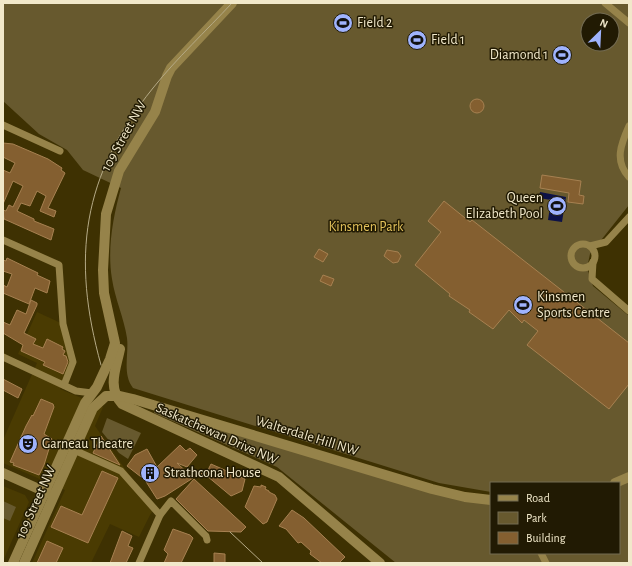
<svg xmlns="http://www.w3.org/2000/svg" width="632" height="566" viewBox="0 0 632 566" font-family="'Alegreya Sans',sans-serif">
	<rect width="100%" height="100%" fill="#3e3102"/>
	<g fill="#4a3b02">
		<polygon points="37,312 63,324 73,362 60,389 103,407 95,426 125,469 155,508 150,515 139,537 110,524 91,563 32,563 65,490 3,463 3,440 37,363 18,354"/>
		<polygon points="3,486 25,495 29,502 3,561"/>
	</g>
	<g fill="#67592e" fill-rule="evenodd">
		<path d="M 3,3 L 629,3 L 629,205 L 590,254 L 587,268 L 593,286 L 629,316 L 629,563 L 396,563 L 277,467 L 154,413 L 155,409 L 491,503 L 491,553 L 619,553 L 619,483 L 491,483 L 491,492 L 439,483 L 133,388 C 122,374 129,354 127,338 C 124,318 115,299 112,279 C 107,249 113,217 121,188 L 83,170 L 67,150 L 39,134 L 3,101 ZM 588,20 L 612,20 L 612,44 L 588,44 Z"/>
		<polygon points="107,418 141,433 128,459 119,453 102,432"/>
		<polygon points="3,501 16,507 10,521 3,518"/>
	</g>
	<polygon fill="#0d1247" points="540,192 566,197 562,222 548,220 551,200 539,198"/>
	<g fill="#845f30" stroke="#a78151">
		<circle cx="477" cy="106" r="7"/>
		<polygon points="3,143 13,144 48,159 62,168 61,170 65,173 48,208 56,211 54,217 40,211 46,196 37,191 30,206 21,203 17,211 34,219 34,221 54,229 51,240 4,219 3,210 6,211 9,205 13,207 23,186 13,181 3,204 3,170 10,173 15,163 3,157"/>
		<polygon points="542,175 581,181 579,195 584,196 583,204 568,202 569,193 540,188"/>
		<polygon points="444,201 470,222 472,220 629,343 629,384 609,409 527,345 538,331 524,320 522,323 509,310 493,329 469,312 470,310 449,296 450,294 415,265 441,232 428,221"/>
		<polygon points="319,249 328,254 323,262 314,257"/>
		<polygon points="387,250 398,252 401,256 398,262 393,263 384,256"/>
		<polygon points="7,258 38,273 37,275 50,281 47,293 35,288 29,304 3,293 3,285 7,287 12,274 3,271 3,260 6,261"/>
		<polygon points="323,275 334,279 331,286 320,281"/>
		<polygon points="31,300 37,303 37,305 24,333 36,339 33,344 43,348 47,339 63,347 62,349 65,351 63,355 66,356 68,362 63,374 43,365 45,362 21,351 23,345 3,333 3,322 10,325 17,310 26,314"/>
		<polygon points="3,379 22,389 18,398 3,390"/>
		<polygon points="41,399 53,404 54,407 44,434 52,439 44,465 39,475 13,465 14,463 10,462 26,426 32,415 33,416"/>
		<polygon points="101,436 120,465 93,453"/>
		<polygon points="180,445 186,451 190,448 197,455 187,467 177,463 193,478 165,496 157,499 145,480 127,466 135,455 147,449 157,467"/>
		<polygon points="211,464 245,479 242,491 231,496 207,476 201,474 208,470"/>
		<polygon points="102,471 118,478 88,543 51,527 61,506 82,515"/>
		<polygon points="194,479 246,527 241,532 208,531 176,499"/>
		<polygon points="261,485 266,487 265,489 269,491 269,492 275,495 277,499 267,522 263,524 245,507 254,486 261,487"/>
		<polygon points="292,510 304,518 345,557 339,563 322,563 310,554 311,551 301,542 298,543 286,529 279,526"/>
		<polygon points="173,529 190,535 193,538 181,563 164,563 168,554 164,550"/>
		<polygon points="122,531 132,536 128,546 133,548 126,563 110,563"/>
		<polygon points="47,541 63,548 56,563 37,563"/>
		<polygon points="214,553 225,554 225,563 214,563"/>
	</g>
	<g fill="none" stroke-linecap="round" stroke-linejoin="round">
		<g stroke="#96834a" stroke-width="7">
			<polyline points="605,3 629,23"/>
			<polyline points="3,125 60,151"/>
			<path d="M 629,126 C 621,144 614,161 629,177"/>
			<polyline points="3,240 59,265 63,324 73,362 64,385"/>
			<circle cx="583" cy="256" r="12"/>
			<polyline points="590,246 606,242 629,217"/>
			<polyline points="593,262 592,279 629,311"/>
			<polyline points="3,357 76,391 92,393"/>
			<polyline points="74,450 121,471 160,515"/>
			<polyline points="541,553 546,563"/>
			<polyline points="139,563 160,515 171,501 206,536 207,540"/>
		</g>
		<g stroke="#96834a" stroke-width="10">
			<path d="M 120,349 C 116,369 107,387 122,404 L 279,477 L 380,563"/>
			<polyline points="3,473 50,494"/>
			<polyline points="615,483 629,477"/>
			<polyline points="13,563 85,403 97,387 110,359 115,343 104,293 103,270 106,214 119,171 155,112 167,76 171,68 232,3"/>
			<polyline points="24,563 93,408 106,396 120,396 133,399 432,489 465,497 491,500"/>
		</g>
		<g stroke="#b5aa86" stroke-width="1">
			<path d="M 101,365 C 71,257 82,176 153,88 C 177,58 206,31 232,3"/>
			<polyline points="230,532 263,563"/>
		</g>
	</g>
	<defs>
		<symbol id="stadium-disc" viewBox="-11 -11 22 22"><circle r="9.5" fill="#9fb3fd" stroke="#211a03"/><path d="M0-5a6.5 5 0 1 0 0 10a6.5 5 0 1 0 0-10ZM-3.5-1.8h7v3.6h-7Z" fill="#111"/></symbol>
		<symbol id="theatre-disc" viewBox="-11 -11 22 22"><circle r="9.5" fill="#9fb3fd" stroke="#211a03"/><path d="M-5-5.5Q0-4 5-5.5V0Q5 5 0 6Q-5 5-5 0ZM-3.3-2.5H-1v1.5H-3.3ZM1-2.5H3.3v1.5H1ZM-2.8 1Q0 5.5 2.8 1Z" fill="#111"/></symbol>
		<symbol id="building-disc" viewBox="-11 -11 22 22"><circle r="9.5" fill="#9fb3fd" stroke="#211a03"/><path d="M-4-6H4V6H1V3H-1V6H-4ZM-2.5-4.3h1.7v1.8h-1.7ZM.8-4.3h1.7v1.8H.8ZM-2.5-1h1.7V.8h-1.7ZM.8-1h1.7V.8H.8Z" fill="#111"/></symbol>
	</defs>
	<g fill-rule="evenodd">
		<use href="#stadium-disc" x="332" y="12" width="22" height="22"/>
		<use href="#stadium-disc" x="406" y="29" width="22" height="22"/>
		<use href="#stadium-disc" x="551" y="44" width="22" height="22"/>
		<use href="#stadium-disc" x="546" y="195" width="22" height="22"/>
		<use href="#stadium-disc" x="512" y="294" width="22" height="22"/>
		<use href="#theatre-disc" x="17" y="433" width="22" height="22"/>
		<use href="#building-disc" x="139" y="462" width="22" height="22"/>
	</g>
	<g text-anchor="middle" dominant-baseline="central" stroke-width="3" stroke-linejoin="round" paint-order="stroke">
		<g font-size="14" fill="#f1e8ca" stroke="#211a03" text-anchor="start">
			<text x="357" y="23">Field 2</text>
			<text x="431" y="40">Field 1</text>
			<text x="548" y="55" text-anchor="end">Diamond 1</text>
			<text x="543" y="198" text-anchor="end">Queen<tspan x="543" dy="16">Elizabeth Pool</tspan></text>
			<text x="537" y="297">Kinsmen<tspan x="537" dy="16">Sports Centre</tspan></text>
			<text x="42" y="444">Garneau Theatre</text>
			<text x="164" y="473">Strathcona House</text>
		</g>
		<g font-size="14" fill="#f1e8ca" stroke="#211a03">
			<text transform="translate(124 136) rotate(-61)">109 Street NW</text>
			<text transform="translate(217 434) rotate(24)">Saskatchewan Drive NW</text>
			<text transform="translate(307 436) rotate(17)">Walterdale Hill NW</text>
			<text transform="translate(36 502) rotate(-66)">109 Street NW</text>
		</g>
		<g font-size="14" fill="#e3c25b" stroke="#211a03">
			<text x="366" y="227">Kinsmen Park</text>
		</g>
	</g>
	<rect width="632" height="566" fill="none" stroke="#f1e8ca" stroke-width="8"/>
	<rect x="490" y="482" width="130" height="72" fill="#211a03" stroke="#746c53"/>
	<rect x="498" y="495" width="20" height="6" fill="#96834a" stroke="#746c53"/>
	<text x="526" y="502" font-size="12" fill="#f1e8ca">Road</text>
	<rect x="498" y="512" width="20" height="12" fill="#67592e" stroke="#746c53"/>
	<text x="526" y="522" font-size="12" fill="#f1e8ca">Park</text>
	<rect x="498" y="532" width="20" height="12" fill="#845f30" stroke="#746c53"/>
	<text x="526" y="542" font-size="12" fill="#f1e8ca">Building</text>
	<g transform="translate(600 32) rotate(24)"><circle r="19" fill="#211a03" stroke="#746c53"/>
	<path d="M0-3L7 15L0 10L-7 15Z" fill="#9fb3fd"/>
	<text y="-6" font-size="11" font-weight="bold" text-anchor="middle" fill="#f1e8ca">N</text>
	</g>
</svg>
